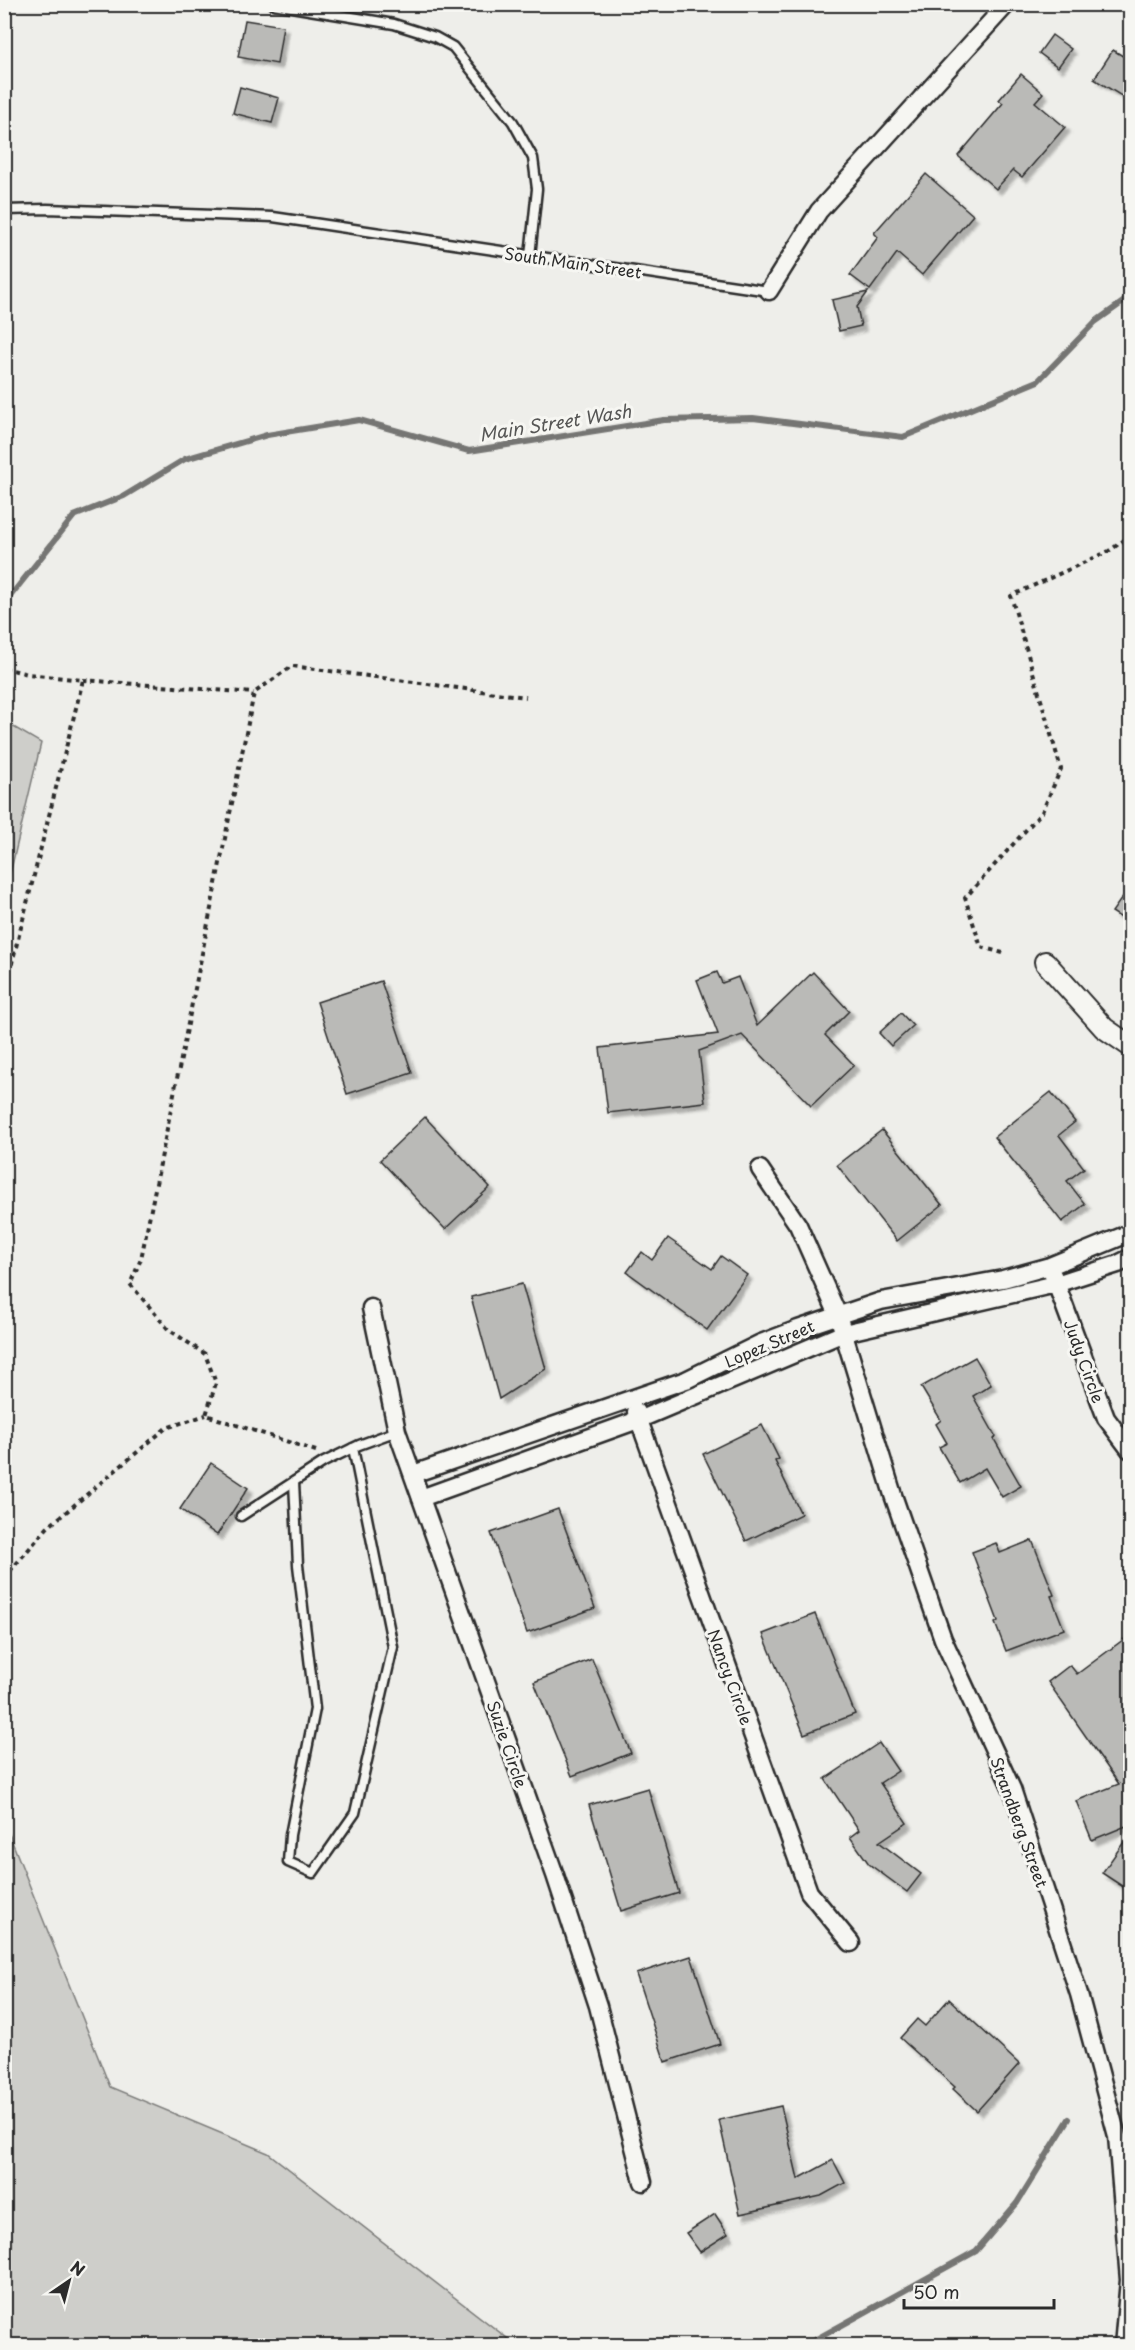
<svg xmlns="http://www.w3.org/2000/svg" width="1135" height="2350" viewBox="0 0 1135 2350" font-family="'Playpen Sans',sans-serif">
	<defs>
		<filter id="shadow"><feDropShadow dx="5" dy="5" stdDeviation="1.5" flood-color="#0004"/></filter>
	</defs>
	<rect width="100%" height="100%" fill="#eeeeea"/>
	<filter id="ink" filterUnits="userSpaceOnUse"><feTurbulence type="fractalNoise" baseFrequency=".0167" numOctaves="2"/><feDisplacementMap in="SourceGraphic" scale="12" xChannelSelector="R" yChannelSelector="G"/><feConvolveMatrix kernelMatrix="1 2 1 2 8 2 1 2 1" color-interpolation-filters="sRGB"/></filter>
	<g filter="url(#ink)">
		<g fill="#cececa" stroke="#7c7c7a" stroke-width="1.5">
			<polygon points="5,722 41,743 5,895"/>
			<polygon points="5,1824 110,2087 268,2153 516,2345 5,2345"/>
		</g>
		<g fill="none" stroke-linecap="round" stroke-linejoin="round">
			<g stroke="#757573" stroke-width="6">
				<polyline points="4,604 74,516 124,496 185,459 267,435 359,420 469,451 664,420 753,418 903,437 1038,381 1095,322 1130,297"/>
				<polyline points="804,2346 976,2251 1017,2203 1069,2119"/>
			</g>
		</g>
		<g fill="#babab7" stroke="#2b2b2b" stroke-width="1.5" filter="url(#shadow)">
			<polygon points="245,20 283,26 277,64 238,57"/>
			<polygon points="1052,35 1071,49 1058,67 1039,53"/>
			<polygon points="1113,50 1131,61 1131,102 1094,79"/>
			<polygon points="1021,74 1043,93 1035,102 1065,127 1022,177 1013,170 996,189 958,156 1003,103 999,100"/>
			<polygon points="240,87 279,98 272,123 233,113"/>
			<polygon points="926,174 973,215 922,275 897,253 870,290 850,275 878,237 874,233"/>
			<polygon points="868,292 857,307 861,326 839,331 832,300"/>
			<polygon points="1131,885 1131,924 1112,912"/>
			<polygon points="717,972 722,983 738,977 757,1026 813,972 849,1011 825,1035 854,1065 811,1106 742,1035 699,1051 705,1102 608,1113 600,1048 718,1034 697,980"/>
			<polygon points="381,981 412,1073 347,1094 317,1002"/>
			<polygon points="901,1013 913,1026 891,1046 879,1033"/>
			<polygon points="1051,1092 1075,1122 1059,1135 1084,1168 1067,1181 1085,1204 1062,1222 994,1137"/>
			<polygon points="425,1117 490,1187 445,1229 380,1160"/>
			<polygon points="882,1130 942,1205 897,1241 837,1165"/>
			<polygon points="668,1238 712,1269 721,1256 747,1275 707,1330 627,1272 642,1252 652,1260"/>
			<polygon points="522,1284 546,1369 499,1399 471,1297"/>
			<polygon points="975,1357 991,1385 973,1396 996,1437 994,1439 1021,1486 1002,1497 985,1468 960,1483 939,1447 947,1443 936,1424 941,1420 921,1387"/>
			<polygon points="762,1425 779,1459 775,1461 801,1514 746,1541 703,1454"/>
			<polygon points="211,1463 248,1488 217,1535 180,1509"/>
			<polygon points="558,1509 595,1608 527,1633 491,1533"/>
			<polygon points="1032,1540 1054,1595 1051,1596 1064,1629 1006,1651 995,1623 998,1621 972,1552 996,1543 1000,1553"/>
			<polygon points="815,1614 855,1714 804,1734 763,1634"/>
			<polygon points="1131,1634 1131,1824 1092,1840 1076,1801 1119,1784 1048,1682 1070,1665 1077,1674"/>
			<polygon points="592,1659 631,1753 572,1776 534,1682"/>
			<polygon points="879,1743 898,1771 880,1783 907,1823 879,1842 921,1874 907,1892 869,1864 850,1837 859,1830 825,1779"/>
			<polygon points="648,1788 679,1893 621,1911 589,1805"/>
			<polygon points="1131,1832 1131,1892 1102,1873"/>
			<polygon points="691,1956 720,2044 665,2062 636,1974"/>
			<polygon points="949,1999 1019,2064 977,2111 953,2089 955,2087 900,2038 917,2019 925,2026"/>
			<polygon points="781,2106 798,2179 833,2160 845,2183 821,2196 740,2214 719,2120"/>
			<polygon points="715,2214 728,2234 700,2252 686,2233"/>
		</g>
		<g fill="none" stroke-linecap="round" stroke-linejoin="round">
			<defs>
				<g id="service">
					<polyline points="273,4 394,24 435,37 453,47 513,122 533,158 537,189 530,256"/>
					<polyline points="4,210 47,209 273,217 769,291"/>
					<polyline points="294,1482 298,1565 315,1709 290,1835 288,1862 313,1873 355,1813 393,1647 353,1448"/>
					<polyline points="241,1516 324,1462 359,1445 397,1431"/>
				</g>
				<g id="minor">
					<polyline points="769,291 819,211 1007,4"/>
					<polyline points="760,1169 798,1225 838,1315 893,1495 943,1639 1012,1789 1079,1994 1117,2136 1129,2280 1123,2346"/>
					<polyline points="1053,1275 1106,1418 1130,1450"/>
					<polyline points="371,1308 397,1431 555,1875 598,2006 643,2182"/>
					<polyline points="636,1412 809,1892 851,1943"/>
					<polyline points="413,1474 686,1380 761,1343 798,1329 881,1301 1003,1279 1050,1266 1130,1233"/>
					<polyline points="421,1498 638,1420 844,1333 1056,1284 1118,1264 1130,1258"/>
				</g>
				<polyline id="tertiary" points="1045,962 1104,1028 1130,1046"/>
			</defs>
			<use href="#service" stroke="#2b2b2b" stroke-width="13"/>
			<use href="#minor" stroke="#2b2b2b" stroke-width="21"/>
			<use href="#tertiary" stroke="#2b2b2b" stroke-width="24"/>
			<g stroke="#2b2b2b" stroke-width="4" stroke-dasharray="4.5 4.5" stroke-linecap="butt">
				<polyline points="4,668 28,674 83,680 4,995"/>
				<polyline points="83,680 254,693"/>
				<polyline points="1003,953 981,947 965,898 1042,812 1061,769 1011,596 1109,551 1130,536"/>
				<polyline points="316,1451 206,1415 216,1383 205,1354 168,1329 130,1284 141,1259 254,693 292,666 526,697"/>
				<polyline points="4,1578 47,1528 166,1428 206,1415"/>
			</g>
			<use href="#service" stroke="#f6f6f2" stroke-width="8"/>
			<use href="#minor" stroke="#f6f6f2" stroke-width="16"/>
			<use href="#tertiary" stroke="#f6f6f2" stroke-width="20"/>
		</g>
	</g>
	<g text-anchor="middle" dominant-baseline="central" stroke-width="6" stroke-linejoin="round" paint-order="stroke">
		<g font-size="16" fill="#2b2b2b" stroke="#f6f6f2">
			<text transform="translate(573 262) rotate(8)">South Main Street</text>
			<text transform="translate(769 1343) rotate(-23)">Lopez Street</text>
			<text transform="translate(1085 1361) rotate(70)">Judy Circle</text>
			<text transform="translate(731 1677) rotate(70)">Nancy Circle</text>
			<text transform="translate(508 1744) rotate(71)">Suzie Circle</text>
			<text transform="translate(1020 1822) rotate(70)">Strandberg Street</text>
		</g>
		<g font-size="18" font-style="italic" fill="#565655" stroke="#f6f6f2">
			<text transform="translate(555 422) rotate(-9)">Main Street Wash</text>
		</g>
	</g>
	<rect width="1135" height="2350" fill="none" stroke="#f6f6f2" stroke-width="24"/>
	<rect x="12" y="12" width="1111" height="2326" fill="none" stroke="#2b2b2b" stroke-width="2" filter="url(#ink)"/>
	<g transform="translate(69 2281) rotate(35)" stroke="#f6f6f2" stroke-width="4.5" paint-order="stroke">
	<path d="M0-4.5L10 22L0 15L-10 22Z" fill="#2b2b2b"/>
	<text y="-9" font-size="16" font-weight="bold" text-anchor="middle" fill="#2b2b2b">N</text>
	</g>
	<path d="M904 2299v9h150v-9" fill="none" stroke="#2b2b2b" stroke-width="3"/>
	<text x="913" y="2299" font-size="18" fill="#2b2b2b" stroke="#f6f6f2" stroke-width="4.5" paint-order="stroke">50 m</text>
</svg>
